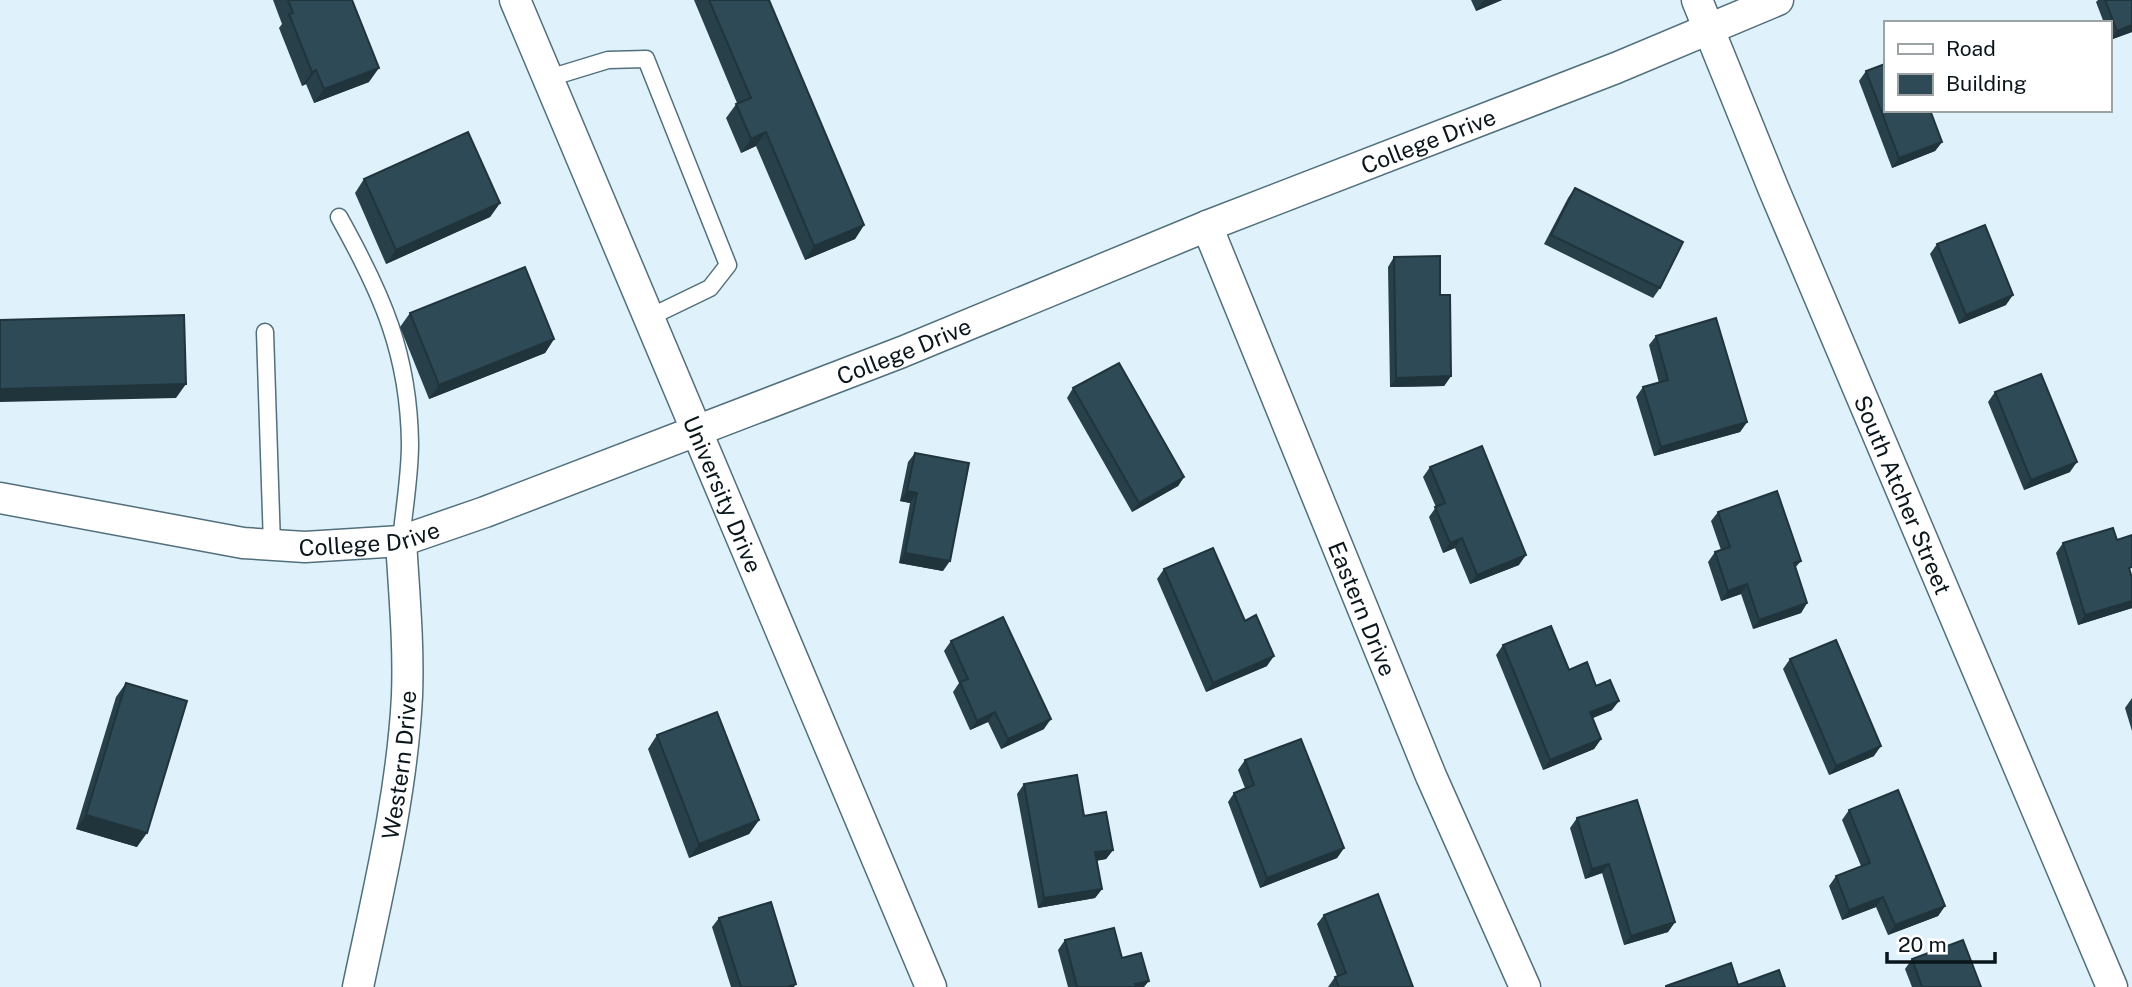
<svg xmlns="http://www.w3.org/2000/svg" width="2132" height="987" viewBox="0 0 2132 987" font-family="'Public Sans',sans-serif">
	<rect width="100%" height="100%" fill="#dff2fc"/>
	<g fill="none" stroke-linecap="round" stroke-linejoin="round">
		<defs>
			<g id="lane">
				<polyline points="549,78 608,60 646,59 728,265 710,288 648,318"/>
				<path d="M 339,217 C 382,294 409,354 410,444 C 410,476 404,509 401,541"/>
				<polyline points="265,332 272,545"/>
			</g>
			<g id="street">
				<path id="s1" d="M 515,0 L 931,987"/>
				<path id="s2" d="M 1697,0 L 1774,190 L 2112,987"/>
				<path id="s3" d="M 1207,226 L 1431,776 L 1525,987"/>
				<path id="s4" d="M 0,498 L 243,543 L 305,547 L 401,541 L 485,512 L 902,352 L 1207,226 L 1616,68 L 1778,0"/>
				<path id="s5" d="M 358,987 C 378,892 402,794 407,696 C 409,644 404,592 401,541"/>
			</g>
		</defs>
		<use href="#lane" stroke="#526f7c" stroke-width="19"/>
		<use href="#street" stroke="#526f7c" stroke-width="33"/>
		<use href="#lane" stroke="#fff" stroke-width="16"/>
		<use href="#street" stroke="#fff" stroke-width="30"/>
	</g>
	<g fill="#28404a">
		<polygon points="273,0 352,0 369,82 314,103 306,84 302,86 279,28 282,24"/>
		<polygon points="694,0 769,0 864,225 855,239 805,260 756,146 741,153 726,118 737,103"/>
		<polygon points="1471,0 1502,0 1476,11"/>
		<polygon points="2098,0 2132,0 2132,32 2110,40 2109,23 2104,23 2096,2"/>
		<polygon points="1866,71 1942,142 1935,151 1892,168 1859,81"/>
		<polygon points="364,179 500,203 490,217 386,264 355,193"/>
		<polygon points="1575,188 1660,288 1653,298 1544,244 1568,198"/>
		<polygon points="1937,244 2006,305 1959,324 1930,254"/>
		<polygon points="1394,257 1440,295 1451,376 1444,386 1390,387 1388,267"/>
		<polygon points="410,313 554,339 545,353 429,399 400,327"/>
		<polygon points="1656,336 1747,422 1740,432 1654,456 1636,397 1643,387 1659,383 1649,345"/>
		<polygon points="1073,388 1184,477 1178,486 1132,512 1067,398"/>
		<polygon points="1995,392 2070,472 2024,490 1988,402"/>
		<polygon points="915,453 943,571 899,563 910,503 900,501 908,462"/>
		<polygon points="1430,467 1519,565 1470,584 1455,548 1443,553 1429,517 1436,507 1423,477"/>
		<polygon points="1718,512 1801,561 1795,568 1807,603 1801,613 1753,629 1741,594 1721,601 1708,562 1715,552 1721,550 1711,521"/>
		<polygon points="2117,540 2132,578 2132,608 2078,625 2056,553 2063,543"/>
		<polygon points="1164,569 1245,621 1267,666 1206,692 1157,579"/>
		<polygon points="951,641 1044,729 1001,749 988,722 970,730 953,692 959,683 944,651"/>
		<polygon points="1503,645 1569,670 1596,686 1612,710 1593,718 1601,739 1594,749 1543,770 1496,655"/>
		<polygon points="1790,659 1874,756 1829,775 1783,669"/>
		<polygon points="126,683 137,847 76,829 116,697"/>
		<polygon points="2132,698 2132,731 2125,708"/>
		<polygon points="657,735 759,820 749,834 689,858 648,749"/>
		<polygon points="1245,760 1344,848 1337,858 1260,888 1228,802 1234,793 1245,788 1238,770"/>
		<polygon points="1024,784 1084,816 1113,850 1106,859 1096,861 1102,889 1095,898 1038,908 1017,794"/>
		<polygon points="1849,810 1945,906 1938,916 1888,935 1876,907 1842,920 1829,886 1836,876 1861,866 1842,820"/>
		<polygon points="1577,818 1675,922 1668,932 1624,945 1602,873 1585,879 1570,828"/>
		<polygon points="1324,915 1413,987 1328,987 1335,977 1337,976 1317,924"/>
		<polygon points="719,918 796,984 794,987 731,987 712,927"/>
		<polygon points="1065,940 1122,958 1144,987 1068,987 1058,950"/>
		<polygon points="1912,959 1981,987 1912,987 1905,969"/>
	</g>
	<g fill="#20343c">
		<polygon points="1485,0 1502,0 1476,11 1483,1"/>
		<polygon points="2132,25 2132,32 2110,40 2117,31"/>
		<polygon points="379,68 369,82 314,103 324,89"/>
		<polygon points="316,70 306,84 302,86 312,72"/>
		<polygon points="766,132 756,146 741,153 751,139"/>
		<polygon points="1942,142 1935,151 1892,168 1899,158"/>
		<polygon points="500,203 490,217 386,264 396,250"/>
		<polygon points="864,225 855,239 805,260 814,246"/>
		<polygon points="2013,295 2006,305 1959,324 1966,315"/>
		<polygon points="554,339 545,353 429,399 439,385"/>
		<polygon points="1451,376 1444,386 1390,387 1396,378"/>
		<polygon points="186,384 176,398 0,402 0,389"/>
		<polygon points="1747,422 1740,432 1654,456 1661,447"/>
		<polygon points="2077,462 2070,472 2024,490 2031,480"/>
		<polygon points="1184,477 1178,486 1132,512 1139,503"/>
		<polygon points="907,491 917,493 910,503 900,501"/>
		<polygon points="1462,538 1455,548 1443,553 1450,543"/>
		<polygon points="905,553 950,561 943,571 899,563"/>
		<polygon points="1526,555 1519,565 1470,584 1477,575"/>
		<polygon points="1747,584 1741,594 1721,601 1728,591"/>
		<polygon points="2132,601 2132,608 2078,625 2085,615"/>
		<polygon points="1807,603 1801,613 1753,629 1759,620"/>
		<polygon points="1274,656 1267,666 1206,692 1213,683"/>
		<polygon points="1619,701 1612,710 1583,722 1590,712"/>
		<polygon points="995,712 988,722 970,730 977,721"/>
		<polygon points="1051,719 1044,729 1001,749 1008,739"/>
		<polygon points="1601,739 1594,749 1543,770 1550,760"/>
		<polygon points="1881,746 1874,756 1829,775 1836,766"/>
		<polygon points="86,815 147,833 137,847 76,829"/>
		<polygon points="759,820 749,834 689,858 699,844"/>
		<polygon points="1344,848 1337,858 1260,888 1267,878"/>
		<polygon points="1113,850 1106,859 1088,862 1095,852"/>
		<polygon points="1609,864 1602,873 1585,879 1592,869"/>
		<polygon points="1102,889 1095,898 1038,908 1044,898"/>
		<polygon points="1883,897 1876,907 1842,920 1849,910"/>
		<polygon points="1945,906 1938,916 1888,935 1895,925"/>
		<polygon points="1675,922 1668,932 1624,945 1631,936"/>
		<polygon points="1149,981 1144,987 1133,987 1135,984"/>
	</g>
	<g fill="#2e4a56" stroke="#20343c" stroke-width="2">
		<polygon points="288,0 352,0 379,68 324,89 316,70 312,72 289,14 293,13"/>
		<polygon points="709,0 769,0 864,225 814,246 766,132 751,139 736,104 751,98"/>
		<polygon points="2105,0 2132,0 2132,25 2117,31"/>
		<polygon points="1885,64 1885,110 1930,110 1942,142 1899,158 1866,71"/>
		<polygon points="468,132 500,203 396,250 364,179"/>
		<polygon points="1575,188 1683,242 1660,288 1551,235"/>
		<polygon points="1985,225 2013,295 1966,315 1937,244"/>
		<polygon points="1440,256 1440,295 1450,295 1451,376 1396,378 1394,257"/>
		<polygon points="525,267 554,339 439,385 410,313"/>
		<polygon points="184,315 186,384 0,389 0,320"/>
		<polygon points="1716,318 1747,422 1661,447 1643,387 1668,380 1656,336"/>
		<polygon points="1119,363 1184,477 1139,503 1073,388"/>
		<polygon points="2041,374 2077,462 2031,480 1995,392"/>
		<polygon points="1482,446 1526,555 1477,575 1462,538 1450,543 1435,507 1445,503 1430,467"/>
		<polygon points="915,453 969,463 950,561 905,553 917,493 907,491"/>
		<polygon points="1777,491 1801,561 1794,563 1807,603 1759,620 1747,584 1728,591 1715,552 1730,547 1718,512"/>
		<polygon points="2113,528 2117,540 2132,535 2132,567 2129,568 2132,578 2132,601 2085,615 2063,543"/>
		<polygon points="1213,548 1245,621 1256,615 1274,656 1213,683 1164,569"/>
		<polygon points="1003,617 1051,719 1008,739 995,712 977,721 960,682 968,679 951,641"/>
		<polygon points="1551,626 1569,670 1587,662 1596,686 1610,680 1619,701 1590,712 1601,739 1550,760 1503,645"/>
		<polygon points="1836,640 1881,746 1836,766 1790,659"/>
		<polygon points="126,683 187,701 147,833 86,815"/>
		<polygon points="717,712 759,820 699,844 657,735"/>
		<polygon points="1301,739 1344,848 1267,878 1234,793 1254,785 1245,760"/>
		<polygon points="1077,775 1084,816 1106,812 1113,850 1095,852 1102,889 1044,898 1024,784"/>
		<polygon points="1898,790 1945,906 1895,925 1883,897 1849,910 1836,876 1870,863 1849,810"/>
		<polygon points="1637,800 1675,922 1631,936 1609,864 1592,869 1577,818"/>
		<polygon points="1378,894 1413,987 1339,987 1335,977 1346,973 1324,915"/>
		<polygon points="771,902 796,984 787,987 741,987 719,918"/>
		<polygon points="1114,928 1122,958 1141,953 1149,981 1135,984 1136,987 1077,987 1065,940"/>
		<polygon points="1963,940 1981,987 1922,987 1912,959"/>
		<polygon points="1731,963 1738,985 1779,970 1785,987 1666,987 1666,986"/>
	</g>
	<g text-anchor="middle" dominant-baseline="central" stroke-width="7" stroke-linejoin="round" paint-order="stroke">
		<g font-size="23" fill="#0a161b" stroke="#fff">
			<text stroke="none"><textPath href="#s4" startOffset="1508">College Drive</textPath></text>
			<text stroke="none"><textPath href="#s4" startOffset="943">College Drive</textPath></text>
			<text stroke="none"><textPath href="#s1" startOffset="536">University Drive</textPath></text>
			<text stroke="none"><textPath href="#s2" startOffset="536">South Atcher Street</textPath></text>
			<text stroke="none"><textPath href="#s4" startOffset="374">College Drive</textPath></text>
			<text stroke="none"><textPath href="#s3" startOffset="413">Eastern Drive</textPath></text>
			<text stroke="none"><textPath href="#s5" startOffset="226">Western Drive</textPath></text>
		</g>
	</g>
	<rect x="1884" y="21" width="228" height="91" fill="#ffffff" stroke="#9da2a4" stroke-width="2"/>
	<rect x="1898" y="44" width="35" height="10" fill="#ffffff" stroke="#9da2a4" stroke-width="2"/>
	<text x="1946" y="56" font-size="21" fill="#0a161b">Road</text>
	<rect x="1898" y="74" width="35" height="21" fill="#2e4a56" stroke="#9da2a4" stroke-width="2"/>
	<text x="1946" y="91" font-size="21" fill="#0a161b">Building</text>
	<path d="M1887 952v10h108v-10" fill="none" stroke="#0a161b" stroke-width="3.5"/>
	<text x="1898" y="952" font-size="21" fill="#0a161b" stroke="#ffffff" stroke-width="5" paint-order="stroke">20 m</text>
</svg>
